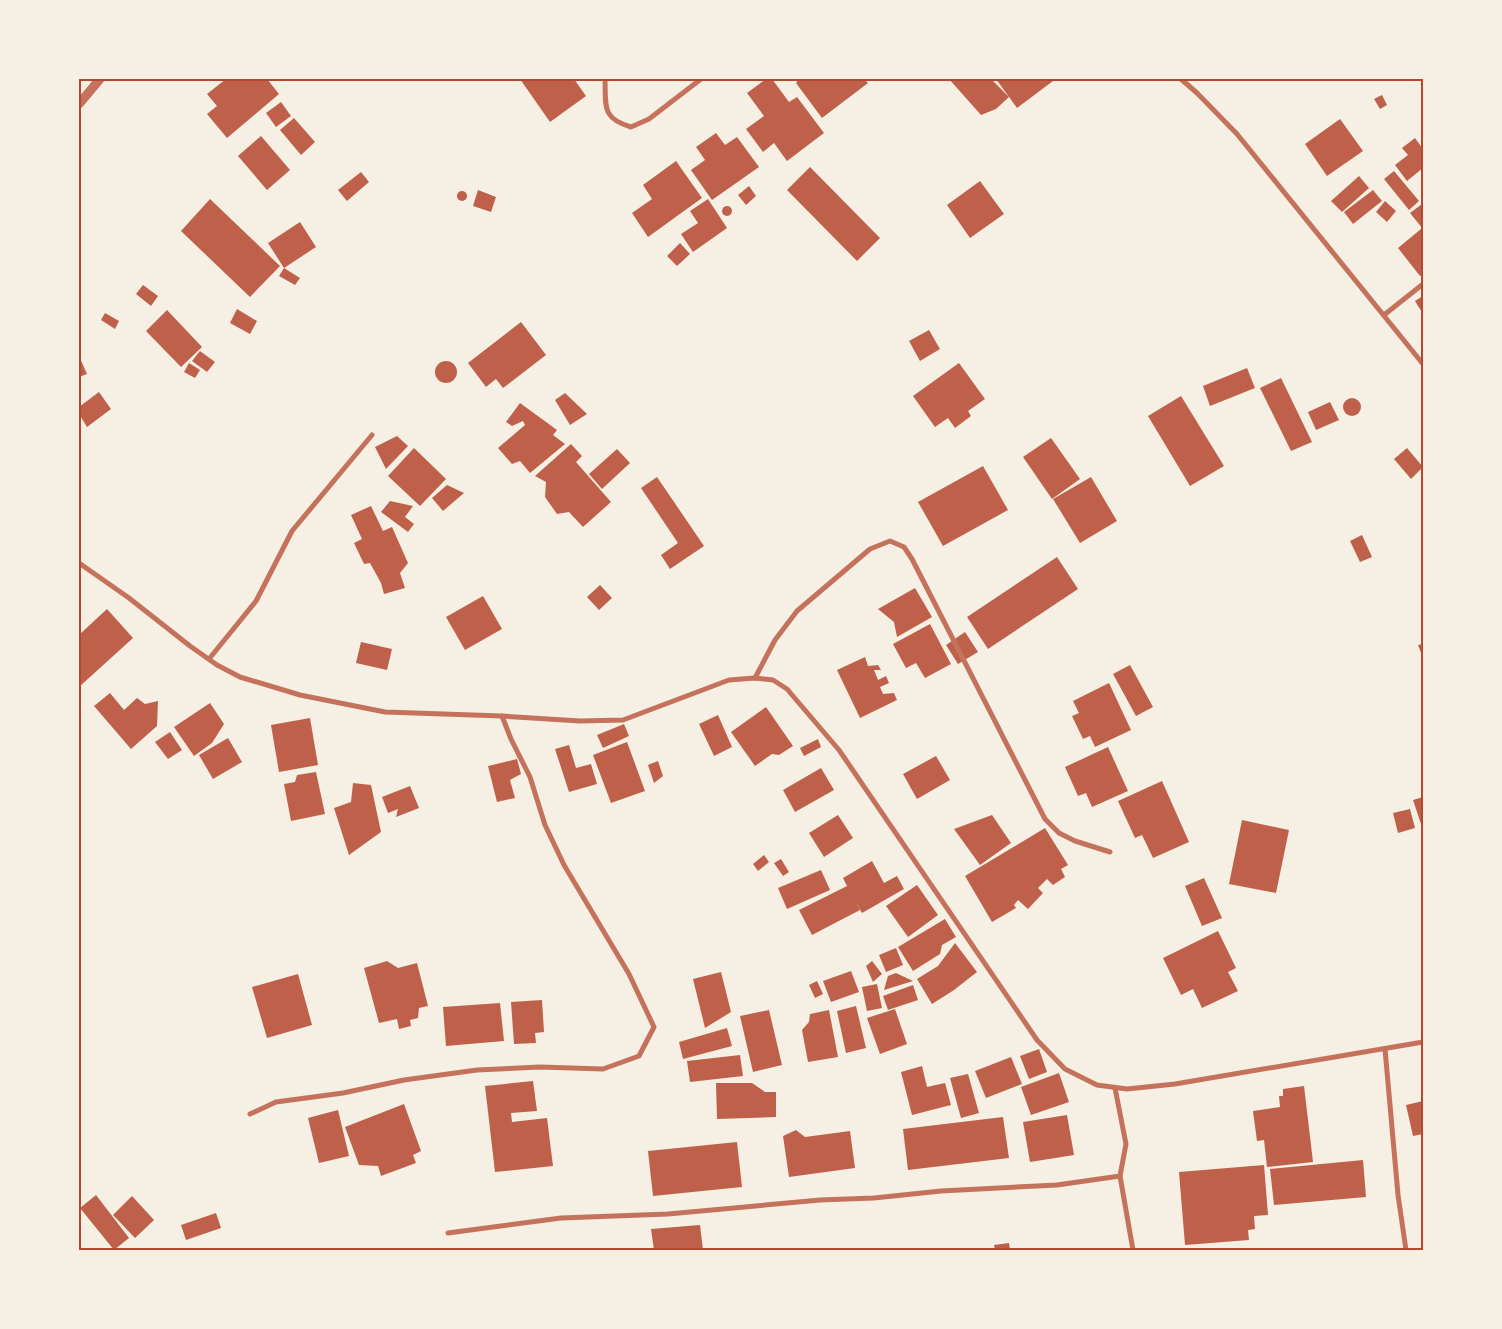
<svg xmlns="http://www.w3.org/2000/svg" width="1502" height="1329" viewBox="0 0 1502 1329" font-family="'Noto Sans',sans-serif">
	<rect width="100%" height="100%" fill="#f6efe4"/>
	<g fill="#bf614a">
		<polygon points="226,79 267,79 279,94 227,138 207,114 217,106 207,94"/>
		<polygon points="520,79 574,79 586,96 550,122"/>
		<polygon points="766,79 772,79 789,102 797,97 824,133 787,161 774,143 763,152 746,129 764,116 747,93"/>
		<polygon points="799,79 864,79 868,83 822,118 796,83"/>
		<polygon points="949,79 991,79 1009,97 996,109 981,115"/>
		<polygon points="996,79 1051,79 1053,81 1017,108"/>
		<polygon points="1382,95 1387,105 1380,109 1374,99"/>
		<polygon points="281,102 291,116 276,127 266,113"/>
		<polygon points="294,118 315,142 301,155 280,130"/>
		<polygon points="1340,119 1363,151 1327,176 1305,144"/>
		<polygon points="716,133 725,145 737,137 759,167 712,200 691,170 705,160 696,147"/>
		<polygon points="261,136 290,170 267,190 238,156"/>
		<polygon points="1415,138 1423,149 1423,168 1407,181 1395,165 1408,155 1402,148"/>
		<polygon points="676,161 702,198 648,237 632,213 652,199 643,185"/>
		<polygon points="810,167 880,238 857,261 787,190"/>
		<polygon points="1394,171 1419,201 1409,210 1384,179"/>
		<polygon points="361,172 369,182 347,201 338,190"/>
		<polygon points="1359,176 1369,188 1342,212 1331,201"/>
		<polygon points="980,181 1004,214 970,238 947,205"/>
		<polygon points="749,186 756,196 746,205 738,195"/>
		<polygon points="478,190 496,197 491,212 473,206"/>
		<polygon points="1373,190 1382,201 1353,224 1344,212"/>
		<circle cx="462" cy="196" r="5"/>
		<polygon points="210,199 280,266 250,297 181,231"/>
		<polygon points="708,199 727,228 693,252 681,234 698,223 690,211"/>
		<polygon points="1385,201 1396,211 1387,222 1376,212"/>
		<polygon points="1422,204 1423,205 1423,229 1410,213"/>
		<circle cx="727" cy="211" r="5"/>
		<polygon points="300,222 316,247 284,268 268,243"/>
		<polygon points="1421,229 1423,231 1423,274 1420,276 1398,248"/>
		<polygon points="680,243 690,254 677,266 667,256"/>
		<polygon points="284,268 300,278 295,285 279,276"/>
		<polygon points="143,285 158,296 151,306 136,294"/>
		<polygon points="1423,296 1423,314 1415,301"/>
		<polygon points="237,309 257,321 250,334 230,323"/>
		<polygon points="167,310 202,347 181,367 146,331"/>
		<polygon points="105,313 119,321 115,329 101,320"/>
		<polygon points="521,322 546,355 503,388 496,379 486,387 468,363"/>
		<polygon points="929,330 940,349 920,361 909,341"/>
		<polygon points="200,351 215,362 207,372 192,361"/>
		<polygon points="79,356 87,374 79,377"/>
		<circle cx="446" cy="372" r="11"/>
		<polygon points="189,363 200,370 195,378 184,372"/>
		<polygon points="959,363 985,399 968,411 971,416 955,428 948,418 935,427 913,396"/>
		<polygon points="1247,368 1255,388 1210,406 1203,386"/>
		<polygon points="1281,378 1312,442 1291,451 1260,388"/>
		<polygon points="99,392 111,409 87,427 79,414 79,407"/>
		<polygon points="565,393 587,414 570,425 555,400"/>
		<polygon points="1181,396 1224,466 1190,486 1148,416"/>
		<circle cx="1352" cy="407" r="9"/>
		<polygon points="1330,402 1339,420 1316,430 1308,412"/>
		<polygon points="520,403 557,430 553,435 565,444 530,473 520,461 512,464 498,448 525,425 523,421 512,426 506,422"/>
		<polygon points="397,436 408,446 386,469 375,447"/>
		<polygon points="1051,438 1080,479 1052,499 1023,457"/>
		<polygon points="571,444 582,456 576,462 611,502 583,527 569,512 557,514 545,497 546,482 535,476"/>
		<polygon points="414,448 446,479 420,506 388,476"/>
		<polygon points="1407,448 1423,467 1411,479 1394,459"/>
		<polygon points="617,449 630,463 602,489 589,474"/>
		<polygon points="983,466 1008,510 943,546 918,502"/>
		<polygon points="657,477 704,546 670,569 661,555 678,543 641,488"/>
		<polygon points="1091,477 1117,521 1080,543 1053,499"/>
		<polygon points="447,485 464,493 443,511 432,498"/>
		<polygon points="390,501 413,506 405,517 414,524 408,532 381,512"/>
		<polygon points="371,506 383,531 392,527 408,563 400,573 405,588 384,594 381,583 370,563 364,564 354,543 362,539 351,515"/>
		<polygon points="1362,535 1372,557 1360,562 1350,541"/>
		<polygon points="1057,557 1078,589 988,649 967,617"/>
		<polygon points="600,585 612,598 599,610 587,597"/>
		<polygon points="915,588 932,617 897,637 894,622 878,609"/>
		<polygon points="483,596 502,629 465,650 446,617"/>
		<polygon points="107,609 133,638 79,687 79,635"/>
		<polygon points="930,624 951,664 925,678 916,663 906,668 893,644"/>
		<polygon points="965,632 978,652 958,664 946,645"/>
		<polygon points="361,642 392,649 387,670 356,663"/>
		<polygon points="1423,644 1423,658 1418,645"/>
		<polygon points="865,657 868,666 878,665 881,670 874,670 878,680 886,676 889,683 880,687 883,694 894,693 897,700 860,718 837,670"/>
		<polygon points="1130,665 1153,707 1136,716 1113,674"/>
		<polygon points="1109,683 1131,730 1095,747 1090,736 1083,739 1072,716 1079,713 1073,701"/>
		<polygon points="110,693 124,710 137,698 145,704 158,701 157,726 131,749 94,706"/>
		<polygon points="210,703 224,724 212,743 194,756 174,727"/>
		<polygon points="766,707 793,746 779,755 772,754 755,766 731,732"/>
		<polygon points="718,715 732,747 714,756 699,724"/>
		<polygon points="310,718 318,765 279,772 271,725"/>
		<polygon points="624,724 629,736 603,748 597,735"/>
		<polygon points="170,732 182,750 168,759 155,742"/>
		<polygon points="228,738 242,762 213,779 199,755"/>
		<polygon points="818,739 821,747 804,756 800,748"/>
		<polygon points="627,742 645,791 611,803 593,755"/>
		<polygon points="569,745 576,768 591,764 597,784 569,792 555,749"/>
		<polygon points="1108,747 1128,791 1092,807 1086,793 1078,796 1065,767"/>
		<polygon points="936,756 950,780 917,799 903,774"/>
		<polygon points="517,759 521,774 510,780 515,798 497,802 488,766"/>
		<polygon points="658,761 663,776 654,783 648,765"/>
		<polygon points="821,768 834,790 795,812 783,790"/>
		<polygon points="316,772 325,814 291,821 284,784 295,782 297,775"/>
		<polygon points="1162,781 1189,842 1153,858 1142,835 1135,838 1118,801"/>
		<polygon points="353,783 371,785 381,832 349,855 334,808 351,802"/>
		<polygon points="410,786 419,808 396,817 398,809 388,813 382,797"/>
		<polygon points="1423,797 1423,830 1413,800"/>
		<polygon points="1410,809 1415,828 1398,833 1393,813"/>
		<polygon points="838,815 853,838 824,857 809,833"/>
		<polygon points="992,815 1011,843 980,865 954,829"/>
		<polygon points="1242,820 1289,830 1276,893 1229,884"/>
		<polygon points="1045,828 1068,865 1061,869 1065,877 1053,885 1047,879 1038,888 1043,893 1028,909 1018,900 1014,905 1016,908 992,922 965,876"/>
		<polygon points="764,855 769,862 758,871 753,864"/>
		<polygon points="781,859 789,872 783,876 774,863"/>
		<polygon points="872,861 884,883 897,876 904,889 862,913 854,899 860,910 812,935 799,910 847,886 843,878"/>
		<polygon points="821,870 830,890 787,909 778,888"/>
		<polygon points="1204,878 1222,918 1202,926 1185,886"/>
		<polygon points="917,885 938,915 908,937 886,906"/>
		<polygon points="945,919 956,937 942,945 940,954 913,971 898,947"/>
		<polygon points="1218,931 1236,968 1228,972 1238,991 1202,1008 1193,989 1181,995 1163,958"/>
		<polygon points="955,943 977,972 954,990 932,1004 917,979 938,966"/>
		<polygon points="896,948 903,965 886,972 879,955"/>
		<polygon points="387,961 398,968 417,963 428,1006 419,1008 418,1018 410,1020 411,1026 399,1029 397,1019 379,1023 364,968"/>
		<polygon points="872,961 882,974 873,982 866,966"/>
		<polygon points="851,971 859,992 831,1002 823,981"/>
		<polygon points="721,972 731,1012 705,1028 693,979"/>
		<polygon points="896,973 913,981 884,990 888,976"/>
		<polygon points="298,974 312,1025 267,1038 252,987"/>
		<polygon points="817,981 823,994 815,998 809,985"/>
		<polygon points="877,984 882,1008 867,1011 862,987"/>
		<polygon points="913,985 918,1000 888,1010 883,996"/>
		<polygon points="542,1000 544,1032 535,1033 536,1043 514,1044 511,1002"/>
		<polygon points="500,1003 504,1041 446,1046 443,1007"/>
		<polygon points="856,1006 866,1048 846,1053 837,1011"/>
		<polygon points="895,1009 907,1044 880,1054 867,1018"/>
		<polygon points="769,1010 782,1065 753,1072 740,1016"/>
		<polygon points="829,1010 838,1057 808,1062 802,1030 809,1022 810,1014"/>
		<polygon points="727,1028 732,1046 683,1059 679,1042"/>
		<polygon points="1039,1049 1047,1072 1029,1079 1020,1056"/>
		<polygon points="740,1055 743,1076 690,1082 687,1061"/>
		<polygon points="1011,1057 1022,1084 986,1098 975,1071"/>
		<polygon points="922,1066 927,1087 945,1083 951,1105 912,1115 901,1072"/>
		<polygon points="1059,1073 1069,1102 1031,1115 1021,1087"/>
		<polygon points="968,1074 979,1113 961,1118 950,1078"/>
		<polygon points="533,1081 537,1111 511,1113 512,1122 547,1118 553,1166 495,1172 485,1086"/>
		<polygon points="716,1083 752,1083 765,1092 776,1092 776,1117 717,1119"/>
		<polygon points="1304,1086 1313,1162 1267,1167 1264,1140 1257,1141 1253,1111 1280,1107 1279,1096 1283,1096 1283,1089"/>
		<polygon points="1423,1101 1423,1134 1413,1136 1406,1105"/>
		<polygon points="404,1104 421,1151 413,1155 416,1163 381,1176 378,1166 359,1165 345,1127"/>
		<polygon points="338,1110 349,1156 319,1163 308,1118"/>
		<polygon points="1067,1115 1074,1155 1030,1162 1023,1122"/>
		<polygon points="1003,1117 1009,1158 908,1170 903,1129"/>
		<polygon points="796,1130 805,1137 850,1131 855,1168 789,1177 783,1136"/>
		<polygon points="737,1142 742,1187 653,1196 648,1151"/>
		<polygon points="1363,1160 1366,1197 1274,1205 1270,1169"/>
		<polygon points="1264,1165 1268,1215 1254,1216 1255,1229 1248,1230 1249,1240 1185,1245 1179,1172"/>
		<polygon points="96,1195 129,1238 114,1250 80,1208"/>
		<polygon points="132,1196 154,1220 135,1238 113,1215"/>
		<polygon points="216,1213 221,1228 186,1240 181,1225"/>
		<polygon points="700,1225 703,1250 654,1250 651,1229"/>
		<polygon points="1009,1243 1010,1250 995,1250 994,1245"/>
	</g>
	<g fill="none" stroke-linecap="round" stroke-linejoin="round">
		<g stroke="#c5725c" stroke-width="5">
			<path d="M 605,79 C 606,106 601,118 631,127 L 649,119 L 701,79"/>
			<polyline points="1181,79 1197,93 1237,134 1423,364"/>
			<polyline points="1384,315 1423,284"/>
			<polyline points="79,563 129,598 190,646 217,665 240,677 300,695 385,712 502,716 580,721 623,720 729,680 755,678 773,680 787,689 839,750 1037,1040 1065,1069 1097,1085 1127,1089 1175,1084 1423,1042"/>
			<polyline points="209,659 256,601 292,531 372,435"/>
			<polyline points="755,678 775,640 797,611 870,549 890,541 904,547 912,559 1045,819 1059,833 1075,841 1110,852"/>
			<polyline points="1385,1049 1398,1195 1406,1250"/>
			<polyline points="250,1114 276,1102 343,1093 404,1080 477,1070 540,1067 603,1069 639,1056 654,1027 629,974 564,865 545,825 530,777 511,739 502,716"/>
			<polyline points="1120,1176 1133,1250"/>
			<polyline points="448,1233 561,1218 668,1214 820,1200 874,1198 941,1191 1057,1185 1120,1176 1126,1144 1115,1088"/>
		</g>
		<polyline stroke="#c5725c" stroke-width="9" points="79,104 100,79"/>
	</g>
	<rect width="1502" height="1329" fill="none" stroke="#f6efe4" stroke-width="160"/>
	<rect x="80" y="80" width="1342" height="1169" fill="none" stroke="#b5482f" stroke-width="2"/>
</svg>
